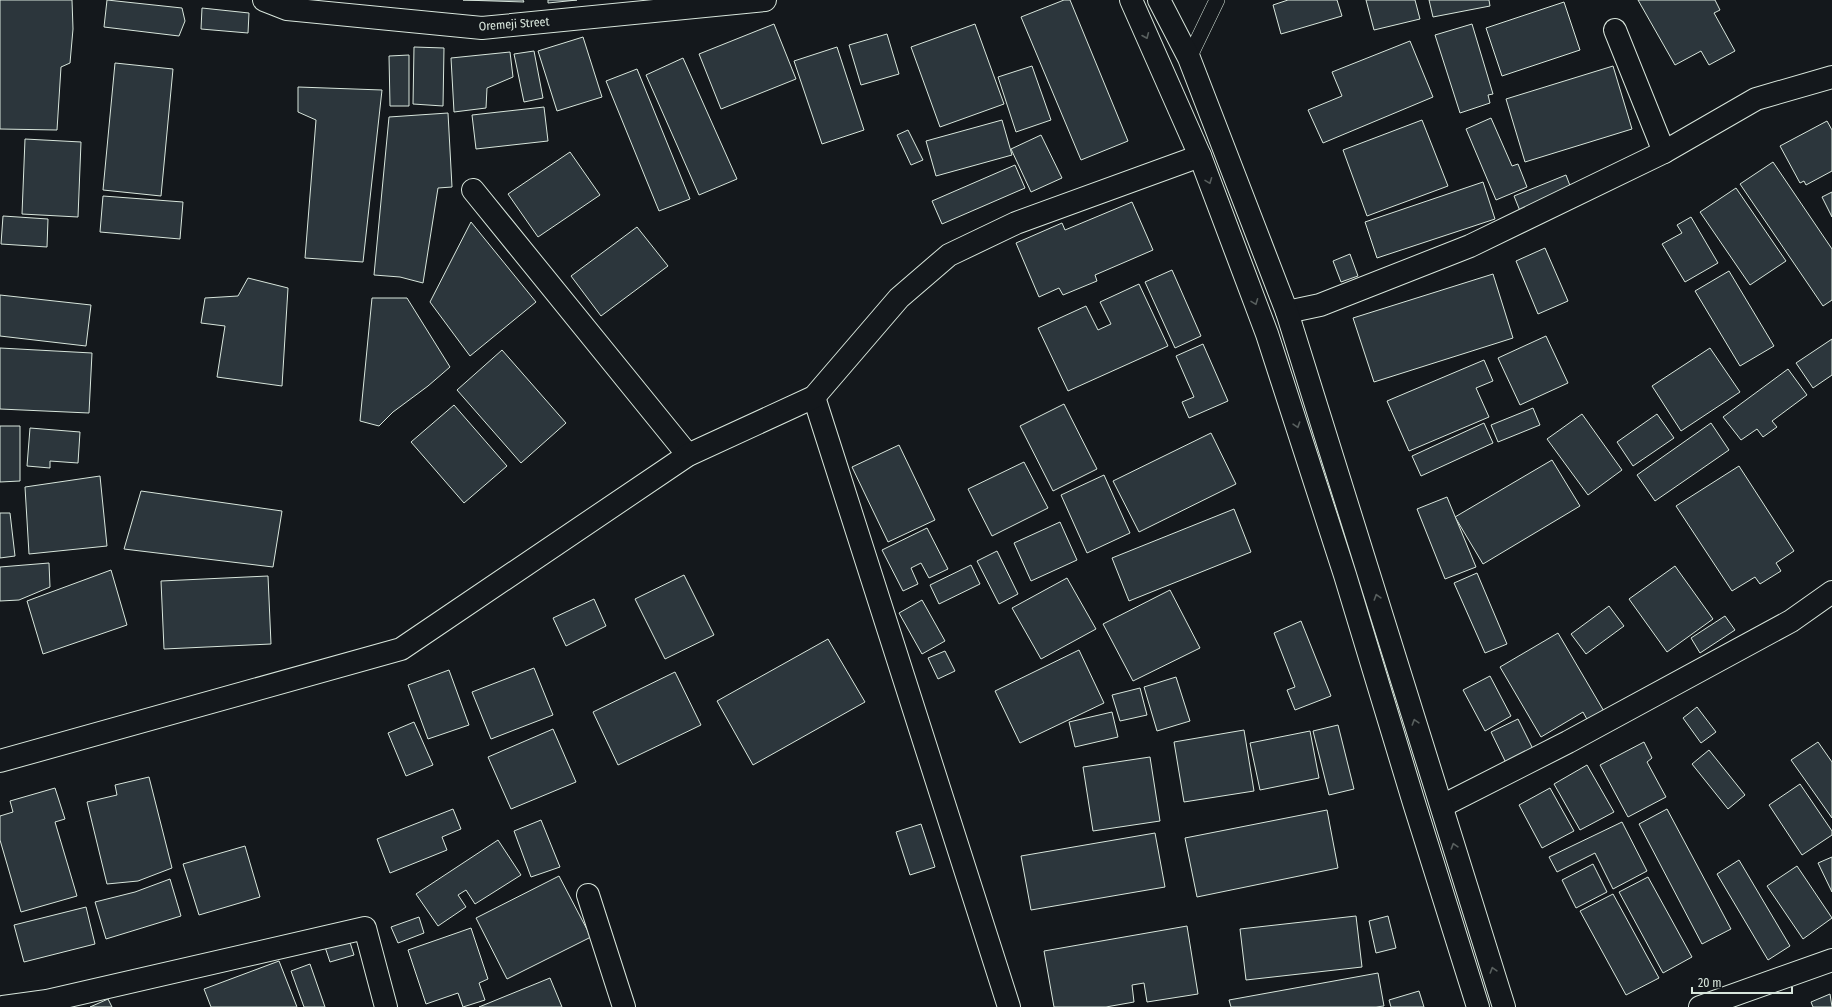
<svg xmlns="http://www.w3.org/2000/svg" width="1832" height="1007" viewBox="0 0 1832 1007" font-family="'Fira Sans Condensed',sans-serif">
	<rect width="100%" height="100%" fill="#14181c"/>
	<g fill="#2c363c" stroke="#d8e6dc">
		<polygon points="0,0 72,0 73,29 70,63 61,67 57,130 0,129"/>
		<polygon points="107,0 182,8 185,21 179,36 104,27"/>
		<polygon points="463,0 523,0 524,2"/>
		<polygon points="548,0 577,0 548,3"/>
		<polygon points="1064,0 1070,0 1128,141 1081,160 1021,17"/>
		<polygon points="1288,0 1337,0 1342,16 1281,34 1273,5"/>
		<polygon points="1366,0 1415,0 1420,19 1374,30"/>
		<polygon points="1429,0 1489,0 1490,6 1433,17"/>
		<polygon points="1638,0 1715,0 1720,10 1714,13 1735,51 1709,65 1701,51 1675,65"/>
		<polygon points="1564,2 1580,50 1502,76 1486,28"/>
		<polygon points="202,8 249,13 248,33 201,29"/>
		<polygon points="774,24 796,79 721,109 699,54"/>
		<polygon points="975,24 1004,104 940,127 911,47"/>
		<polygon points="1472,24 1493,94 1488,95 1490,103 1460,113 1435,35"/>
		<polygon points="887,34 899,74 861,85 849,45"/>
		<polygon points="583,37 602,97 557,111 538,51"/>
		<polygon points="1410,41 1433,97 1323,143 1308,110 1342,96 1332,72"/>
		<polygon points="414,47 444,48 443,106 413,104"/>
		<polygon points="837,47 864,130 822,144 794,61"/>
		<polygon points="534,51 543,98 524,102 514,54"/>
		<polygon points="510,52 513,77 487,88 486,108 454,112 451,58"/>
		<polygon points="409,55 409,106 390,106 389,56"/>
		<polygon points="683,58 737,179 699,195 646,75"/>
		<polygon points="115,63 173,69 161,196 103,190"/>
		<polygon points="1032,66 1051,120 1016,132 998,77"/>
		<polygon points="1613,66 1632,129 1525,162 1506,99"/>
		<polygon points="637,69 690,199 659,211 606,81"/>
		<polygon points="298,87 382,90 363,262 305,258 316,120 298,112"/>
		<polygon points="544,107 548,141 476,149 472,115"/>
		<polygon points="448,113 452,187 438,188 423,283 400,277 374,275 389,117"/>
		<polygon points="1491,118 1512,166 1518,164 1527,187 1496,200 1466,129"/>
		<polygon points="1002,120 1012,155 936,176 926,141"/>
		<polygon points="1422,120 1448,186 1367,216 1343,150"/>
		<polygon points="1827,121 1832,130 1832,171 1806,185 1804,181 1800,183 1780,146"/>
		<polygon points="908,130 923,160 911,165 897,135"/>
		<polygon points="1041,135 1062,178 1031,192 1011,149"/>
		<polygon points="25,139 81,142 78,217 22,214"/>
		<polygon points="570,152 600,195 538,237 508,194"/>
		<polygon points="1773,162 1832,249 1832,300 1823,306 1740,184"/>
		<polygon points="1015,165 1025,188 942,224 932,201"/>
		<polygon points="1566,175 1572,191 1520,211 1514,196"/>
		<polygon points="1483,182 1495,219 1377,258 1365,222"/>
		<polygon points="1736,188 1786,261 1750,285 1700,212"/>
		<polygon points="1832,192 1832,217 1822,197"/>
		<polygon points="103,196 183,202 180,239 100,232"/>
		<polygon points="1132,202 1153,250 1095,275 1097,281 1063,295 1059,288 1039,297 1016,243 1062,223 1065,230"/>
		<polygon points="3,216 48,219 47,247 1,244"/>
		<polygon points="1691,217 1718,263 1685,282 1662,244 1682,233 1677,225"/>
		<polygon points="471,222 536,302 470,356 430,302"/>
		<polygon points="637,227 668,266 601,316 571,276"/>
		<polygon points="1545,248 1568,301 1538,314 1516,261"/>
		<polygon points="1350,254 1358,276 1341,282 1333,261"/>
		<polygon points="1172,270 1201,336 1175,348 1145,282"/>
		<polygon points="1729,271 1774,346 1740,366 1695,291"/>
		<polygon points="1493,274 1513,338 1374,382 1353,318"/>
		<polygon points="248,278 288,288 282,386 217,377 225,326 201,323 205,298 238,296"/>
		<polygon points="1139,284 1168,346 1068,391 1038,328 1086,306 1098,330 1111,324 1100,302"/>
		<polygon points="0,295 91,305 86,346 0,336"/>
		<polygon points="372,298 407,298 450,367 428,386 393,412 379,426 360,421"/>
		<polygon points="1546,336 1568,383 1520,405 1498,358"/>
		<polygon points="1832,339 1832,375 1813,388 1796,363"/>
		<polygon points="1203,344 1228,401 1189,418 1182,402 1194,397 1176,356"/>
		<polygon points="0,348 92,353 89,413 0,409"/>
		<polygon points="1710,348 1740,392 1681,431 1652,386"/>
		<polygon points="502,350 566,423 521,463 457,390"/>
		<polygon points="1484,360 1493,381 1476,388 1489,417 1409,451 1387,401"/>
		<polygon points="1788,369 1807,395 1772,421 1777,427 1763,437 1757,429 1741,440 1723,417"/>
		<polygon points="1064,404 1097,469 1053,491 1020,426"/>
		<polygon points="454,405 507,466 464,503 411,442"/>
		<polygon points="1533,408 1540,425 1498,442 1491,425"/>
		<polygon points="1582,414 1622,470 1588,495 1547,439"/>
		<polygon points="1657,414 1674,438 1633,466 1617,442"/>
		<polygon points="1484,423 1493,443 1421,476 1412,456"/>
		<polygon points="1711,423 1729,450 1655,501 1637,475"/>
		<polygon points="0,426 20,426 20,481 0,482"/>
		<polygon points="30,428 80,432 78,463 50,461 50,468 27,466"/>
		<polygon points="1211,433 1236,484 1139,532 1113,481"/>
		<polygon points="899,445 935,520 888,542 852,467"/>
		<polygon points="1552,460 1580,506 1483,564 1455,517"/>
		<polygon points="1024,462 1048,508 992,536 968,489"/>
		<polygon points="1739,466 1794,551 1776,563 1781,571 1760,584 1755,577 1732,591 1676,506"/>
		<polygon points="1104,475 1130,533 1087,553 1061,495"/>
		<polygon points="100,476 107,546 29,554 25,487"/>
		<polygon points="141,491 282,511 273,567 124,549"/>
		<polygon points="1447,497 1476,567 1445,579 1417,509"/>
		<polygon points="1234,509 1251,552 1129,601 1112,558"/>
		<polygon points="0,513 10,513 15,556 0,558"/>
		<polygon points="1060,522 1077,560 1031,581 1014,543"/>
		<polygon points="927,528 948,569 929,578 921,563 911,568 918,584 903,591 882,550"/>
		<polygon points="997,551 1018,594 999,604 977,561"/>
		<polygon points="49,563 50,587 19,600 0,601 0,567"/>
		<polygon points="971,565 980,584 939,604 930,585"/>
		<polygon points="1675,566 1713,619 1667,652 1629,599"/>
		<polygon points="111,570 127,625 43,654 27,601"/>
		<polygon points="1477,573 1507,644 1485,653 1454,583"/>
		<polygon points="684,575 714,635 665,659 635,599"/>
		<polygon points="268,576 271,644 164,649 161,581"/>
		<polygon points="1067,578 1096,629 1041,659 1012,608"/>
		<polygon points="1170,590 1200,648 1133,681 1103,624"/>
		<polygon points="594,599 606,626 566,646 553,618"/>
		<polygon points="922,600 945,641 922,654 899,613"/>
		<polygon points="1609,606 1624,626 1586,654 1571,634"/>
		<polygon points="1725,616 1735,630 1700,653 1691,638"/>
		<polygon points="1301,621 1331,696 1295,710 1287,690 1295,687 1274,633"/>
		<polygon points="1558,633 1605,713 1589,723 1583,712 1541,737 1500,667"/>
		<polygon points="828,639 865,702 753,765 717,701"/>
		<polygon points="1079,650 1104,703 1020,743 995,691"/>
		<polygon points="945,651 955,671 938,679 928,658"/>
		<polygon points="534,668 553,715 491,739 472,692"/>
		<polygon points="449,670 469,725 428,739 408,685"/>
		<polygon points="675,672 701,725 618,765 593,712"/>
		<polygon points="1490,676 1511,716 1485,731 1463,690"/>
		<polygon points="1176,677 1190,721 1157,731 1144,687"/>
		<polygon points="1140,688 1147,715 1120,721 1112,695"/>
		<polygon points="1697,707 1716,732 1701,743 1683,718"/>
		<polygon points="1112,712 1118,737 1075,747 1069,722"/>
		<polygon points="1518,719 1533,749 1506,763 1491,732"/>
		<polygon points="414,722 433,765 406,776 388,733"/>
		<polygon points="1338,725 1354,789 1329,795 1313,731"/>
		<polygon points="553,729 576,782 511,809 488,757"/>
		<polygon points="1244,730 1254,791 1184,802 1174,742"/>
		<polygon points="1310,731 1319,778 1260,790 1250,743"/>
		<polygon points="1644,742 1652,758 1647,762 1666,797 1628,817 1600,765"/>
		<polygon points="1818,742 1832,762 1832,818 1791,760"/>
		<polygon points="1709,750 1745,795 1728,809 1692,764"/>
		<polygon points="1150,757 1160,821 1093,831 1083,767"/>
		<polygon points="1587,765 1614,812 1580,830 1554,784"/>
		<polygon points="149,777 172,868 138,881 107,884 87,802 117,795 115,785"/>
		<polygon points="1800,784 1832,831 1832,835 1802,855 1769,805"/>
		<polygon points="55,788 65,819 55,822 77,896 21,912 0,840 0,816 13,812 10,801"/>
		<polygon points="1550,788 1574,831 1542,848 1519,805"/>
		<polygon points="453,809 461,829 442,837 447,850 390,873 377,839"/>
		<polygon points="1667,809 1731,929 1702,944 1639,824"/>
		<polygon points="1327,810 1338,868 1197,897 1185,838"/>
		<polygon points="541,820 560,867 531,877 514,831"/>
		<polygon points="1622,822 1647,871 1613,889 1595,853 1557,872 1549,857"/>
		<polygon points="921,824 935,867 910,875 896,832"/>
		<polygon points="1155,833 1165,887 1031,910 1021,856"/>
		<polygon points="498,840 521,875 475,904 466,890 458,895 466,907 438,926 416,894"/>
		<polygon points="245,846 260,897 199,915 183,864"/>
		<polygon points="1832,857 1832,892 1818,863"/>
		<polygon points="1739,860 1790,946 1768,960 1717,874"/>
		<polygon points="1593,864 1607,892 1576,908 1562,880"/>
		<polygon points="1797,866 1832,918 1803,939 1767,886"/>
		<polygon points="559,876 591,937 507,979 476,918"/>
		<polygon points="1648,877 1692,957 1663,973 1619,892"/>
		<polygon points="170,879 181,916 106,939 95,902 135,892"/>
		<polygon points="1613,894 1659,978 1626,995 1580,911"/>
		<polygon points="86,907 95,944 24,962 14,925"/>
		<polygon points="1356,916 1362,967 1246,980 1240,929"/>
		<polygon points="1388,916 1396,948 1376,953 1369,921"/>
		<polygon points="419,917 424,933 398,943 391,927"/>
		<polygon points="1187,926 1198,994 1147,1002 1144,983 1132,985 1134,1002 1106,1007 1054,1007 1044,951"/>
		<polygon points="471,928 488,979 479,983 485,1000 463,1007 458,993 426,1004 408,950"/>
		<polygon points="348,936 354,955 330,962 324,944"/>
		<polygon points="279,961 297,1007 211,1007 204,989"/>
		<polygon points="310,964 325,1007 304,1007 291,971"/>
		<polygon points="1378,973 1384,1006 1376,1007 1231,1007 1229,1000"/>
		<polygon points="550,978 562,1007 479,1007"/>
		<polygon points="1419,991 1424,1007 1391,1007 1389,1000"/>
		<polygon points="1830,994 1832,1007 1813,1007 1811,1002"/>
		<polygon points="108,999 112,1007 90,1007"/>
	</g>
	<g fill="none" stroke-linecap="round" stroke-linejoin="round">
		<defs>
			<polyline id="lane" points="1189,58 1217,0"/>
			<g id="street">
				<polyline points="264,0 287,9 482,28 765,0"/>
				<polyline points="1615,30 1664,152"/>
				<polyline points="473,190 688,455"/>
				<polyline points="1287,312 1320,305 1470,246 1664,152 1756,99 1832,77"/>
				<polyline points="814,397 1009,1007"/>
				<polyline points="0,761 401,649 688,455 814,397 899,298 949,255 1016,223 1200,156"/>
				<polyline points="1442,806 1568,742 1791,621 1832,592"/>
				<polyline points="588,895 624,1007"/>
				<polyline points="3,1007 47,1001 365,928 386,1007"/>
				<polyline points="1700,1007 1832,960"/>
			</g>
			<g id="secondary">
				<polyline points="1131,0 1200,156 1267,334 1345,575 1414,803 1478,1007"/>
				<polyline points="1159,0 1189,58 1287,312 1504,1007"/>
			</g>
		</defs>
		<use href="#lane" stroke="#d8e6dc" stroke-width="16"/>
		<use href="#street" stroke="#d8e6dc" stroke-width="24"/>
		<use href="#secondary" stroke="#d8e6dc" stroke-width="24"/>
		<use href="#lane" stroke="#14181c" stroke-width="15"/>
		<use href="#street" stroke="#14181c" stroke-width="22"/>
		<use href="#secondary" stroke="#14181c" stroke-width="22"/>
	</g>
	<defs><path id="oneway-chevron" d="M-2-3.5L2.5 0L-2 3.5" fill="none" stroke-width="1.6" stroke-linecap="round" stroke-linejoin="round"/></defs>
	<g stroke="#59605f">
		<use href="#oneway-chevron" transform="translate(1146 36) rotate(67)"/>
		<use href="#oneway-chevron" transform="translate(1209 181) rotate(69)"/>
		<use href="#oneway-chevron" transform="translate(1255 302) rotate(69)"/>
		<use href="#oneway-chevron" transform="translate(1297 425) rotate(72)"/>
		<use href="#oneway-chevron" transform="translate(1377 597) rotate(-107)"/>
		<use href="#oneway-chevron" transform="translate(1415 722) rotate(-107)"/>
		<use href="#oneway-chevron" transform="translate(1454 846) rotate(-107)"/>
		<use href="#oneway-chevron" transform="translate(1493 970) rotate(-107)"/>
	</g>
	<g text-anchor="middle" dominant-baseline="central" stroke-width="3" stroke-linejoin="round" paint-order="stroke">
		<g font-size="12" fill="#d8e6dc" stroke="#14181c">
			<text transform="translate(514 24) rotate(-4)">Oremeji Street</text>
		</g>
	</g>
	<path d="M1692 987v6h100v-6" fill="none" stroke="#d8e6dc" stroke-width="2"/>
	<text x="1698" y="987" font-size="12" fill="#d8e6dc" stroke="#14181c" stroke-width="3" paint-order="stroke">20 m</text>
</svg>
